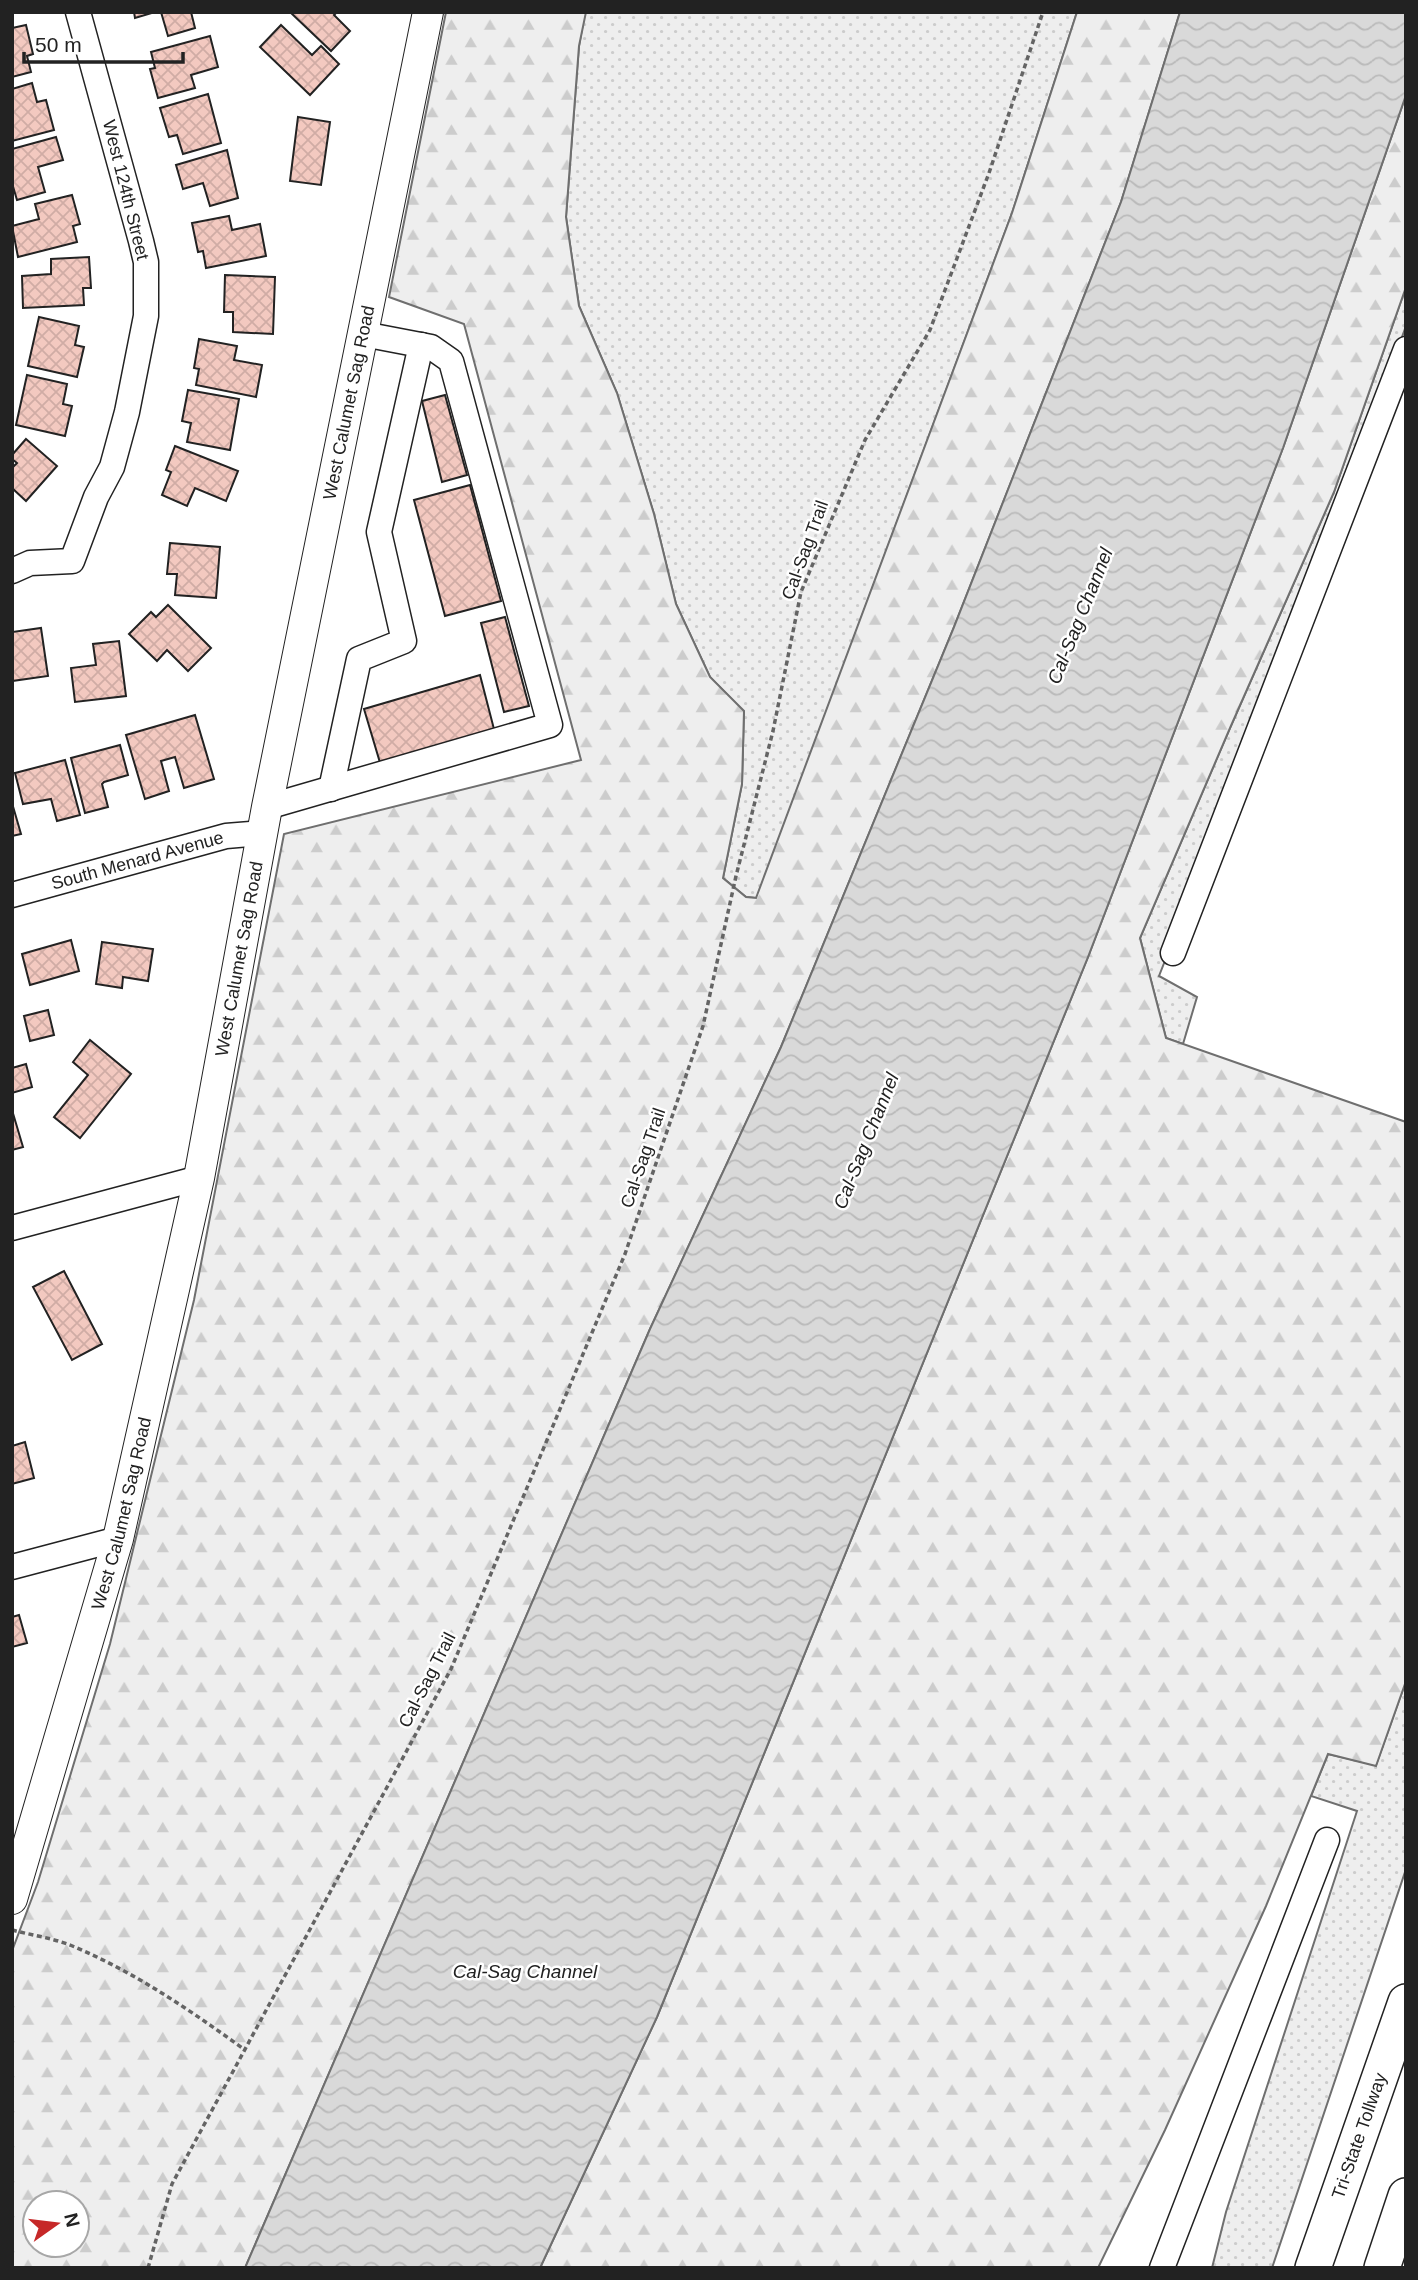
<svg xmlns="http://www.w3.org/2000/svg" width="1418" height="2280" viewBox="0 0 1418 2280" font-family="Helvetica,sans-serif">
	<defs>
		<pattern id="grass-dots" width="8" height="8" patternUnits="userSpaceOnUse" patternTransform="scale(1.75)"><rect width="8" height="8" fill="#eee"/><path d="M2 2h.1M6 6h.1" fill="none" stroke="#ccc" stroke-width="1.8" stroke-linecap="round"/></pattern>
		<pattern id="forest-firs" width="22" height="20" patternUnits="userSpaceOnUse" patternTransform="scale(1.75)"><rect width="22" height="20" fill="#eee"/><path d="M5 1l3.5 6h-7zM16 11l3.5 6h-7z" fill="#ccc"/></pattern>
		<pattern id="water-waves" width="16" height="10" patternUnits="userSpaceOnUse" patternTransform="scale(1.75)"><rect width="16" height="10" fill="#d9d9d9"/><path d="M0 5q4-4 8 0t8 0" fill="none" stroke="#bababa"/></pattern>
		<pattern id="building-cross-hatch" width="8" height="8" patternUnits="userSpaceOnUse" patternTransform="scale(1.75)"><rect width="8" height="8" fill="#f3c9c0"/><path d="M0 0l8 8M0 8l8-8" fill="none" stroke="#d0aca5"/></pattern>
	</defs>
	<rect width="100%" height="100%" fill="#fff"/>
	<g fill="url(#grass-dots)" stroke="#6f6f6f" stroke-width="2">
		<polygon points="585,12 1077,12 1012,213 757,898 746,897 723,878 742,784 744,712 710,677 676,604 654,514 617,393 579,306 566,217 579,46"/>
		<polygon points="1406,287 1406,326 1276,679 1159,976 1197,997 1183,1044 1166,1038 1140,938 1230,728 1334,492"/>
		<polygon points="1406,1681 1406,1869 1272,2268 1212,2268 1226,2212 1357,1811 1311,1796 1328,1754 1376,1765"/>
	</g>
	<g fill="url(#forest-firs)" stroke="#6f6f6f" stroke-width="2" fill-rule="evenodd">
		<path d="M 446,12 L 586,12 L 579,46 L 566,217 L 579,306 L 617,393 L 654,514 L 676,604 L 710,677 L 744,711 L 742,784 L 723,878 L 746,897 L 756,898 L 1012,213 L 1077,12 L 1180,12 L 1121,202 L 954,627 L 781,1047 L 650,1329 L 245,2268 L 12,2268 L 12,1951 L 38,1882 L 110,1644 L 194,1300 L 284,834 L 581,760 L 464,324 L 389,297 ZM 35,2203 L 77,2203 L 77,2245 L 35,2245 Z"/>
		<polygon points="1406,95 1406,287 1334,492 1230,728 1140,938 1166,1038 1406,1122 1406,1681 1376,1766 1328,1754 1266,1906 1165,2130 1098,2268 540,2268 657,2017 1088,957 1283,448"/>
	</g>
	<polygon fill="url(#water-waves)" stroke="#6f6f6f" stroke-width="2" points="1180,12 1406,12 1406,95 1283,448 1088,957 657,2017 540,2268 245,2268 650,1329 781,1047 954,627 1121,202"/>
	<g fill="url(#building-cross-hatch)" stroke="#222" stroke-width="2">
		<polygon points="134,12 155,12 135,18"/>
		<polygon points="161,12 191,12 195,28 168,36"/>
		<polygon points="290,12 337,12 334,15 350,31 331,51"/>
		<polygon points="26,25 33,54 27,56 31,72 12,77 12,28"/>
		<polygon points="281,25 312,55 321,46 339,64 310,95 260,47"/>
		<polygon points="210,36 218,67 191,75 195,88 158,98 150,69 155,68 151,52"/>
		<polygon points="32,83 37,102 46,100 54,130 12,141 12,89"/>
		<polygon points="208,94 221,143 183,154 177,135 169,137 160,108"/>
		<polygon points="298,117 330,122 321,185 290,181"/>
		<polygon points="56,137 63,160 38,167 45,192 17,200 12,183 12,149"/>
		<polygon points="227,150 238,198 210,206 203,183 183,189 176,165"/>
		<polygon points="72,195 80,224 73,226 77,242 18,257 12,226 39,219 35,204"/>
		<polygon points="229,216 232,230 260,224 266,256 206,268 203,251 198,252 192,223"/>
		<polygon points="89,257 91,288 83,288 84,305 23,308 22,276 51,274 51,259"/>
		<polygon points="225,275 275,277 273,334 233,332 233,312 224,312"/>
		<polygon points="39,317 79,326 75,345 84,347 77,377 28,366"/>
		<polygon points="199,339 237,346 234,360 262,365 256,397 196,385 199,369 194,368"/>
		<polygon points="27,375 67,384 63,404 72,406 65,436 16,425"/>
		<polygon points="188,390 239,399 230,450 187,442 191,423 182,421"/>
		<polygon points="445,395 467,475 442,482 422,401"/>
		<polygon points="26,439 57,466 26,501 12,488 12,468 17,463 12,459 12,455"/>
		<polygon points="175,446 238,471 226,501 195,488 187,506 162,495 171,472 166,470"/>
		<polygon points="470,485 501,601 445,616 414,500"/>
		<polygon points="170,543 220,547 216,598 175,595 177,574 167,574"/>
		<polygon points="168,605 211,648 188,671 167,650 157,661 129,634 151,612 156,617"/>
		<polygon points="505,617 529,706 504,712 481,623"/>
		<polygon points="41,628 48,676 12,681 12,632"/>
		<polygon points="119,641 126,696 75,702 71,668 96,665 93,644"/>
		<polygon points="480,675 495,733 381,766 364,709"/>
		<polygon points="195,715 214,779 184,788 175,757 161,761 169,791 145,799 126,735"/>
		<polygon points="120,745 128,775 104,782 102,784 108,807 85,813 71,758"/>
		<polygon points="65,760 80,815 57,821 51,799 23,804 15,773"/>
		<polygon points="12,803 21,834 12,836"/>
		<polygon points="71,940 79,971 30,985 22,954"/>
		<polygon points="102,942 153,949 148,981 123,977 122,988 96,984"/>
		<polygon points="48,1010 54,1035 30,1041 24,1016"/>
		<polygon points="90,1040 131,1074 80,1138 54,1117 88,1075 73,1062"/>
		<polygon points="26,1064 32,1087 12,1093 12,1068"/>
		<polygon points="12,1110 23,1147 12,1150"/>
		<polygon points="64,1271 102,1344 72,1360 33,1287"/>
		<polygon points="25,1442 34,1478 12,1484 12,1446"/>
		<polygon points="19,1615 27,1643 12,1647 12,1617"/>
	</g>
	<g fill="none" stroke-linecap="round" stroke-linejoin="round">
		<defs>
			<g id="minor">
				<polyline points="12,571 30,563 72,561 96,497 112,467 127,412 146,316 146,262 141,241 78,12"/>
				<polyline points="331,789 359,659 404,641 379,532 421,345"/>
				<polyline points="267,807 550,725 451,361 431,347 363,334"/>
				<path id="s1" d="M 12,895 L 226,836 L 262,833"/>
				<polyline points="1173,953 1406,349"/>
				<polyline points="12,1228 199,1178"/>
				<polyline points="12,1567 118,1539"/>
				<polyline points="1162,2268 1327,1840"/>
			</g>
			<g id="major">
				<path id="s2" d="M 12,1899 L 118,1539 L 199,1178 L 267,807 L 428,12"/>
			</g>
			<g id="highway">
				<path id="s3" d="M 1313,2268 L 1406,2002"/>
				<polyline points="1382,2268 1406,2196"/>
			</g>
		</defs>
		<use href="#minor" stroke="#222" stroke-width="27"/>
		<use href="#major" stroke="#222" stroke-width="32"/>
		<use href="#highway" stroke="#222" stroke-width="38"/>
		<g stroke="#646464" stroke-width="3.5" stroke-dasharray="5 3.5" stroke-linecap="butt">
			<path d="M 12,1930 C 31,1935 52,1938 70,1945 C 133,1971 190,2010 245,2050"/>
			<polyline points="148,2268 172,2184 451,1669 625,1254 703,1026 736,876 773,731 801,592 865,440 930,330 989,173 1043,12"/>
		</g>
		<use href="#minor" stroke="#fff" stroke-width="24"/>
		<use href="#major" stroke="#fff" stroke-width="30"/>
		<use href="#highway" stroke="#fff" stroke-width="35"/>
	</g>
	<g text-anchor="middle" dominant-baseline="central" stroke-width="5" stroke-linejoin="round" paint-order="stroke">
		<g font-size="18" fill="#222" stroke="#fff">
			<text transform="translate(126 190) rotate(76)">West 124th Street</text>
			<text stroke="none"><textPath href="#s2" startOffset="1535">West Calumet Sag Road</textPath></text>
			<text transform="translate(805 550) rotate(-70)">Cal-Sag Trail</text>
			<text stroke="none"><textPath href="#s1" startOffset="130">South Menard Avenue</textPath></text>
			<text stroke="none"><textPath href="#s2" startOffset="968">West Calumet Sag Road</textPath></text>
			<text transform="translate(643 1158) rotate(-71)">Cal-Sag Trail</text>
			<text stroke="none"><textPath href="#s2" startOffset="401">West Calumet Sag Road</textPath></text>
			<text transform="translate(427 1680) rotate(-63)">Cal-Sag Trail</text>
			<text stroke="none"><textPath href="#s3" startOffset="140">Tri-State Tollway</textPath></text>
		</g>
		<g font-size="19" font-style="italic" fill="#222" stroke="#fff">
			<text transform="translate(1080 616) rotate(-68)">Cal-Sag Channel</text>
			<text transform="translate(866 1141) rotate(-68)">Cal-Sag Channel</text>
			<text x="525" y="1971">Cal-Sag Channel</text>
		</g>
	</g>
	<rect width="1418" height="2280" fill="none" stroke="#222222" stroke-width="28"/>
	<g transform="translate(56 2224) rotate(76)"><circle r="33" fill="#ffffff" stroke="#a7a7a7" stroke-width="2"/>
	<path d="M0-5L12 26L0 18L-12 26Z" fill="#c62828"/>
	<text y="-10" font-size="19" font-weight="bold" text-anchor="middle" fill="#222222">N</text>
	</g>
	<path d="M24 52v10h159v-10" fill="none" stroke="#222222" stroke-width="3.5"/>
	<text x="35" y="52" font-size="21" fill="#222222" stroke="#ffffff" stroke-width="5" paint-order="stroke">50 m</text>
</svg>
